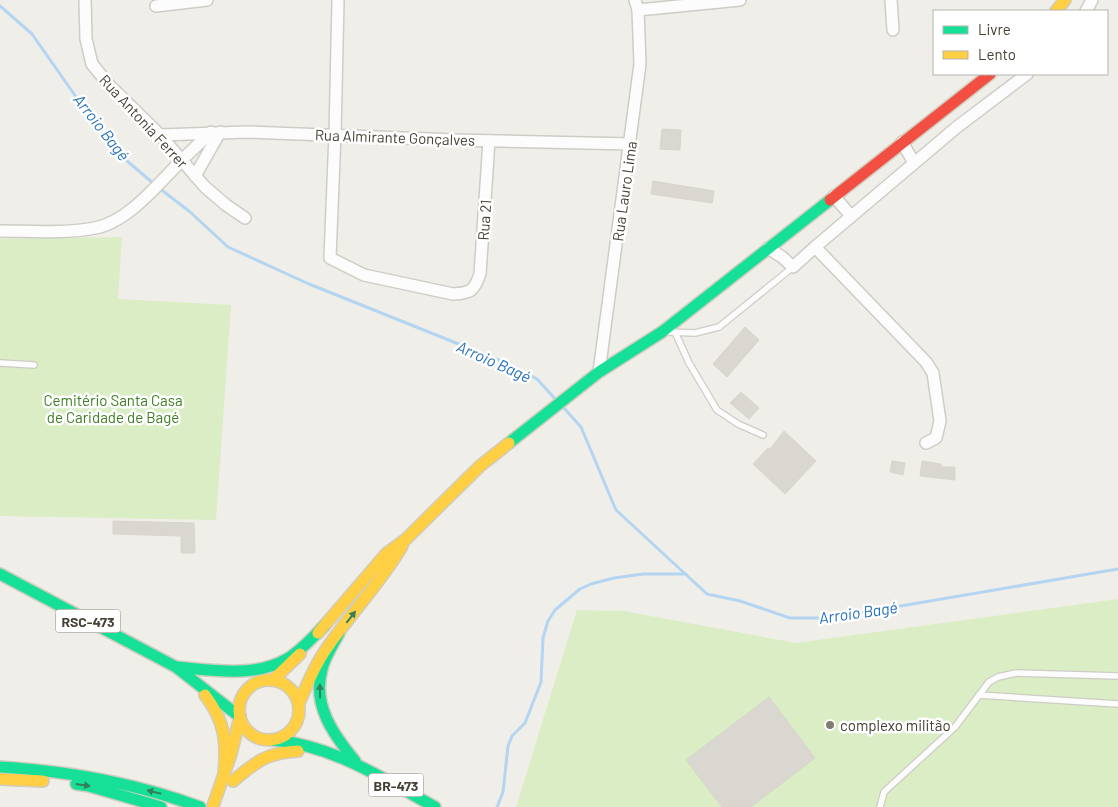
<svg xmlns="http://www.w3.org/2000/svg" width="1118" height="807" viewBox="0 0 1118 807" font-family="Barlow,sans-serif">
	<rect width="100%" height="100%" fill="#f0eee8"/>
	<g fill="#daedc5">
		<polygon points="122,237 118,299 231,305 216,520 0,516 0,239"/>
		<polygon points="1118,599 1118,807 516,807 577,610 624,611 796,643"/>
	</g>
	<g fill="none" stroke-linecap="round" stroke-linejoin="round">
		<g stroke="#b4d5f2" stroke-width="3">
			<polyline points="0,6 32,34 88,114 119,154 154,184"/>
			<polyline points="159,188 189,211 228,247 309,284 501,361 537,379 557,401"/>
			<polyline points="563,407 581,427 616,510 707,594 740,601 790,618 830,618 1118,569"/>
			<polyline points="497,807 503,792 508,746 512,736 525,723 541,682 543,638 548,621 555,610 580,589 591,584 614,578 643,574 686,574"/>
		</g>
	</g>
	<g fill="#d9d7d0" stroke="#d8d5cd">
		<polygon points="662,129 681,130 680,150 660,149"/>
		<polygon points="653,181 714,191 712,203 651,194"/>
		<polygon points="745,327 759,340 727,377 713,364"/>
		<polygon points="741,392 759,408 749,419 730,403"/>
		<polygon points="784,431 816,461 785,494 753,464 768,448 770,449"/>
		<polygon points="892,461 905,463 903,475 890,472"/>
		<polygon points="922,461 941,464 941,467 955,467 955,480 920,476"/>
		<polygon points="113,521 194,523 195,553 181,553 181,536 113,534"/>
		<polygon points="769,697 815,758 751,807 722,807 686,760"/>
	</g>
	<g fill="none" stroke-linecap="round" stroke-linejoin="round">
		<defs>
			<g id="lane">
				<polyline points="667,332 695,333 719,327 793,267"/>
				<polyline points="675,332 689,363 717,410 738,424 763,435"/>
				<polyline points="0,363 34,365"/>
				<polyline points="979,695 1118,704"/>
				<polyline points="880,807 884,792 955,727 989,682 998,677 1016,673 1118,676"/>
			</g>
			<g id="street">
				<polyline points="85,0 86,39 92,64 109,85 160,135 205,187 226,205 245,218"/>
				<path d="M 338,0 L 335,134 L 330,258 L 364,275 L 453,294 C 471,293 474,291 480,274 L 489,141"/>
				<polyline points="891,0 893,30"/>
				<polyline points="156,6 207,0"/>
				<polyline points="638,10 740,0"/>
				<polyline points="1086,11 1092,0"/>
				<polyline points="160,135 247,132 456,140 630,144"/>
				<polyline points="902,142 914,163"/>
				<polyline points="195,176 220,132"/>
				<polyline points="834,196 851,216"/>
				<path d="M 0,231 C 31,231 64,234 95,228 C 128,222 158,184 181,161 C 191,151 201,142 211,132"/>
				<polyline points="815,247 957,127 1027,74"/>
				<polyline points="768,248 782,257 793,267 815,247 926,362 933,373 940,421 936,438 926,443"/>
				<polyline points="599,372 640,64 638,10 635,0"/>
			</g>
			<g id="fast">
				<polyline points="509,443 599,372 662,332 830,200"/>
				<polyline points="0,574 176,667 240,717"/>
				<path d="M 339,633 C 333,645 325,656 322,669 C 312,705 333,734 355,761"/>
				<path d="M 176,667 C 212,670 254,678 287,659 C 302,650 313,637 325,625"/>
				<path d="M 273,740 C 332,745 384,779 435,807"/>
				<path d="M 0,767 C 69,771 135,783 200,807"/>
				<polyline points="76,784 89,786 161,807"/>
			</g>
			<g id="slow">
				<polyline points="1056,11 1065,0"/>
				<polyline points="318,633 386,554 405,540 480,466 509,443"/>
				<circle cx="269" cy="710" r="30"/>
				<polyline points="273,680 300,654"/>
				<path d="M 205,695 C 225,721 227,742 224,774"/>
				<path d="M 299,703 C 307,685 314,667 325,651 C 349,615 380,584 402,546"/>
				<polyline points="0,779 43,781"/>
				<path d="M 233,781 C 257,761 266,753 298,751"/>
				<polyline points="213,806 231,754 240,717"/>
			</g>
			<polyline id="jam" points="830,200 990,74"/>
		</defs>
		<use href="#lane" stroke="#ceccc5" stroke-width="8"/>
		<use href="#street" stroke="#ceccc5" stroke-width="14"/>
		<use href="#fast" stroke="#d0ccbe" stroke-width="14"/>
		<use href="#slow" stroke="#d0ccbe" stroke-width="14"/>
		<use href="#jam" stroke="#d0ccbe" stroke-width="14"/>
		<use href="#lane" stroke="#fdfcfc" stroke-width="5.5"/>
		<use href="#street" stroke="#fdfcfc" stroke-width="11"/>
		<use href="#fast" stroke="#16e098" stroke-width="11"/>
		<use href="#slow" stroke="#ffcf43" stroke-width="11"/>
		<use href="#jam" stroke="#f24e42" stroke-width="11"/>
	</g>
	<defs><path id="oneway-solid" d="M-6-.8H1V-3.2L6.5 0L1 3.2V.8H-6Z" transform="scale(1.25)"/></defs>
	<g fill="#33805b">
		<use href="#oneway-solid" transform="translate(351 617) rotate(-52)"/>
		<use href="#oneway-solid" transform="translate(320 691) rotate(-91)"/>
		<use href="#oneway-solid" transform="translate(83 785) rotate(8)"/>
		<use href="#oneway-solid" transform="translate(154 792) rotate(-166)"/>
	</g>
	<circle fill="#827d72" stroke="#fff" stroke-width="2" cx="830" cy="725" r="5"/>
	<g text-anchor="middle" dominant-baseline="central" stroke-width="5" stroke-linejoin="round" paint-order="stroke">
		<g fill="#fff" stroke="#7e7970" stroke-width="1">
			<rect x="55.5" y="609.5" width="65" height="23" rx="4"/>
			<rect x="368.5" y="773.5" width="55" height="23" rx="4"/>
		</g>
		<g font-size="14" font-weight="bold" fill="#464033">
			<text x="88" y="621">RSC-473</text>
			<text x="396" y="785">BR-473</text>
		</g>
		<g font-size="15" fill="#464033" stroke="#fff">
			<text transform="translate(144 121) rotate(47)">Rua Antonia Ferrer</text>
			<text transform="translate(395 137) rotate(2)">Rua Almirante Gonçalves</text>
			<text transform="translate(624 191) rotate(-82)">Rua Lauro Lima</text>
			<text transform="translate(484 220) rotate(-86)">Rua 21</text>
		</g>
		<g font-size="15" fill="#3d7d22" stroke="#fff">
			<text x="113" y="400">Cemitério Santa Casa<tspan x="113" dy="17">de Caridade de Bagé</tspan></text>
		</g>
		<g font-size="15" fill="#464033" stroke="#fff" text-anchor="start">
			<text x="840" y="725">complexo militão</text>
		</g>
		<g font-size="16" font-style="italic" fill="#2370bb" stroke="#fff">
			<text transform="translate(102 127) rotate(52)">Arroio Bagé</text>
			<text transform="translate(494 361) rotate(24)">Arroio Bagé</text>
			<text transform="translate(858 612) rotate(-8)">Arroio Bagé</text>
		</g>
	</g>
	<rect x="933" y="10" width="175" height="65" fill="#ffffff" stroke="#b5b3ad"/>
	<rect x="943" y="26" width="25" height="8" fill="#16e098" stroke="#b5b3ad"/>
	<text x="978" y="35" font-size="15" fill="#464033">Livre</text>
	<rect x="943" y="51" width="25" height="8" fill="#ffcf43" stroke="#b5b3ad"/>
	<text x="978" y="60" font-size="15" fill="#464033">Lento</text>
</svg>
